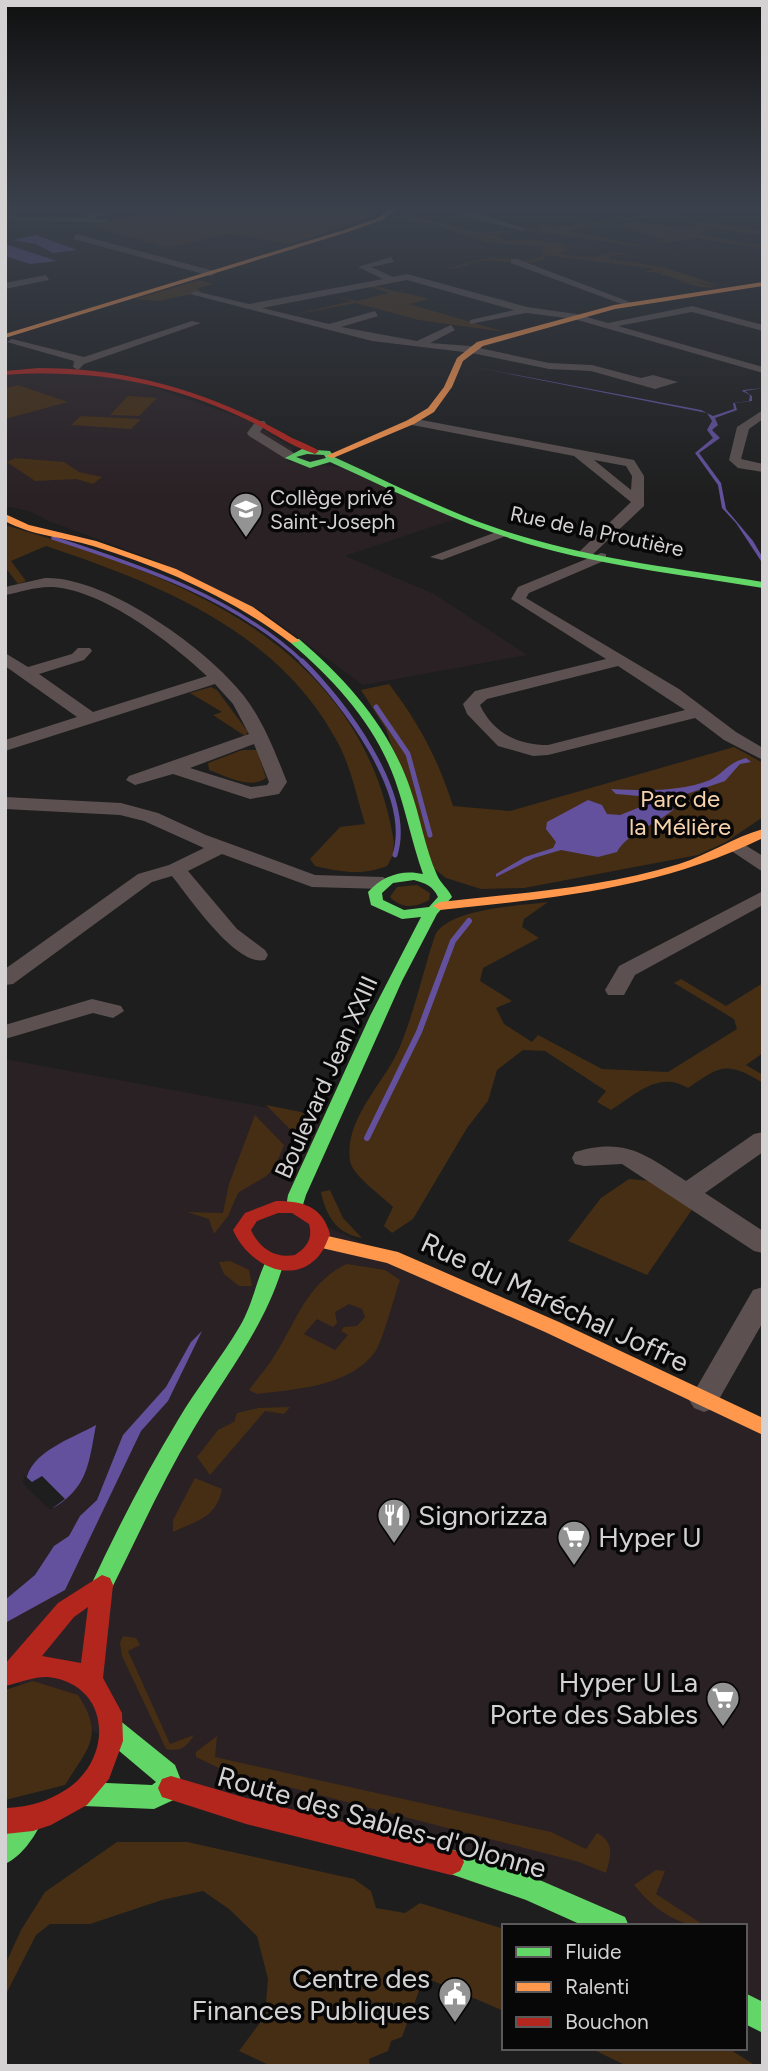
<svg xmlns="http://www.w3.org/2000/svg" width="768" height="2071" viewBox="0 0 768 2071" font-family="Figtree,sans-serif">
	<rect width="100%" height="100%" fill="#1e1e1e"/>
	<g fill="#2a2124">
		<polygon points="107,371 250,421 293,449 288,462 350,468 461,517 345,556 434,594 527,655 363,685 262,611 152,559 51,522 29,511 5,506 5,375"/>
		<polygon points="5,1059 312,1116 332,1124 297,1195 319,1223 763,1426 763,2019 745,2007 745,1926 614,1926 201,1799 5,1675"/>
	</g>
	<g fill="#452e14" fill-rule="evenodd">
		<polygon points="186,207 383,207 373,216 291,244 229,234 167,248 88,225"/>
		<path d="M 440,207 L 410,216 L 474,231 L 520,231 L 481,235 L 498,236 L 506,241 L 532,239 L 560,243 L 569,248 L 558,254 L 592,258 L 610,253 L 630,253 L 610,256 L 609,259 L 663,267 L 721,286 L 691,281 L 716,287 C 691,290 678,276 660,275 L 663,273 L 644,272 L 654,269 L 548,255 C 531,271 502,258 482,261 C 469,263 458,270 444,269 L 493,257 L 525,261 L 542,256 L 544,253 L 539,250 L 546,247 L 488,243 L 433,224 L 401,219 L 408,216 L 402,215 L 406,210 Z"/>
		<path d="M 685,207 L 697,207 L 677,215 L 693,221 L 763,231 L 763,235 L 712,228 L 698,234 L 763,246 L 763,249 L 695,238 L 655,245 L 666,240 L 618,225 L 631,222 L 676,227 L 670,231 L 703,226 C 662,209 611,220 569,231 L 763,270 L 663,250 L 522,230 L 542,228 L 538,224 L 556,227 L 669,213 Z"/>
		<polygon points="199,280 214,284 198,288 201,292 159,301 135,299"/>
		<path d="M 369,284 C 390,291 408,293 429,299 L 409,304 L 505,332 L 419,320 L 356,303 L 292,315 L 352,301 L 324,294 L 357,301 L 389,293 L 365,285 Z"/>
		<polygon points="18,385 68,402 5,419 5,388"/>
		<polygon points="128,396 129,396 157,398 139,416 110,415"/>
		<polygon points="81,416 141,419 131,429 71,425"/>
		<polygon points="15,458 64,462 79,472 102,477 93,484 76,479 35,481 7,462"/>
		<path d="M 5,525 C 177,576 361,640 394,842 L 393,855 L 387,866 C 362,876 341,872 315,866 L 310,859 L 340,827 L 365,824 C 357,797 351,768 338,743 C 279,631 159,584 46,546 L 11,561 L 26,581 L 18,584 L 5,567 Z"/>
		<path d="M 389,684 C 419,723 438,759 453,806 L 510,811 L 734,747 L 763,763 L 763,817 L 726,842 L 698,855 L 524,888 L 481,889 L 446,878 L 432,867 L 386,729 L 361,690 Z"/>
		<polygon points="211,687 217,690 248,732 245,736 213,715 222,712 190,693"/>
		<path d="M 242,750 L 257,750 L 266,778 C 250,790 226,776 209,770 L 208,763 Z"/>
		<path d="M 417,885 L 430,893 L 429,900 C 415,908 401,909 390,897 L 397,887 Z"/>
		<path d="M 548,902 L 524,919 L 522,927 L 539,938 L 483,968 L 480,981 L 512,1001 L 496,1008 L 504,1024 L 532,1042 L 538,1035 L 602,1069 L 668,1072 L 737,1029 L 734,1019 L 674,983 L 681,979 L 726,1006 L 763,983 L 763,1053 L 746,1065 L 763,1075 L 763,1083 C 727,1061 721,1065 688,1088 C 659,1070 635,1095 611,1110 L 597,1102 L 606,1091 L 545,1051 L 523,1050 L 497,1070 L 488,1101 L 467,1128 L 413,1219 L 392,1233 L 384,1226 L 393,1207 C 382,1196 352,1175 350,1161 C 344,1119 383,1085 399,1049 C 414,1013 423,972 435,935 C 449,908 519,906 548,902 Z"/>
		<polygon points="266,1105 301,1112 315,1122 306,1141 301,1140"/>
		<path d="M 255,1115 L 284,1145 C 270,1182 268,1173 238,1193 L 228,1216 L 214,1234 L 209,1219 L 187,1212 L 223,1213 L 229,1184 Z"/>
		<polygon points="629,1179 652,1181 693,1208 647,1275 568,1241 601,1198"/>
		<path d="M 330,1190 L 343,1218 L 362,1238 C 337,1234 326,1216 321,1192 Z"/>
		<polygon points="230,1261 249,1270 252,1286 239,1286 224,1274 219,1262"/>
		<path d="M 347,1264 L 385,1270 L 400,1280 C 395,1294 382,1343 375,1352 C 349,1387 296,1389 257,1394 L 249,1390 C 257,1379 266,1369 273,1358 C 296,1323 306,1283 347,1264 ZM 349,1304 L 362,1309 L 365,1317 L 357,1326 L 344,1327 L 341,1331 L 348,1335 L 335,1350 L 304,1334 L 317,1319 L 333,1327 L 337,1323 L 335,1312 Z"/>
		<polygon points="290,1407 284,1414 265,1411 210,1475 197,1457 218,1430 234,1422 237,1413 258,1408"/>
		<path d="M 195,1478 L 222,1489 C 216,1518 198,1520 173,1532 L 173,1520 Z"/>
		<path d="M 123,1636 L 136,1638 L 140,1645 L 128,1651 L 170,1744 L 194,1735 C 186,1747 182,1752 166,1749 L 122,1656 L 120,1643 Z"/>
		<path d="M 33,1681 L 78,1695 C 105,1736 88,1748 65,1785 L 5,1800 L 5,1690 Z"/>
		<path d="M 217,1736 L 215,1757 L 551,1832 L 586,1849 L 597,1833 C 615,1843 611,1855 606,1873 L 579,1862 L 223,1770 L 196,1757 L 196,1752 Z"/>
		<polygon points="117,1842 187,1842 354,1879 371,1891 376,1908 405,1913 420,1903 504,1929 504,2011 424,1977 402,2037 391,2041 388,2051 369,2059 370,2066 271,2066 239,2051 265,2016 268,1979 257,1936 229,1909 203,1891 162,1900 90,1924 50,1924 36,1935 5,1996 5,1965 21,1930 45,1892"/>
		<path d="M 656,1870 L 665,1871 L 656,1894 L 705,1926 C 676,1926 652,1907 634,1885 Z"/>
		<polygon points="590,2048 728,2048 756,2066 627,2066"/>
	</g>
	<g fill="#63519e">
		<polygon points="36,235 77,250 53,253 36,244 13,240"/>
		<polygon points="5,244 57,261 30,264 8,257 5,256"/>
		<polygon points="464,365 701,410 713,416 734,409 733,403 749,401 750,395 742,391 743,390 763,388 745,391 752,396 752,401 735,403 737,410 715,418 718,425 712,430 720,438 699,453 721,483 726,509 753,541 763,558 763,564 736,523 722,508 718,485 695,453 713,438 707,430 712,421 707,413"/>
		<path d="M 746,758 L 751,762 L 740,764 L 725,781 L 672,799 L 673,810 C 655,825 626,834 617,852 L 598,857 L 561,850 L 534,858 L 496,877 L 496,874 L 525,857 L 553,848 L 556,842 L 546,829 L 547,822 L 588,800 L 602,805 L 607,814 L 620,815 L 653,802 L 651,797 L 616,794 L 611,789 C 643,791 680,792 710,780 C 725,773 725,764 746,758 Z"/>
		<polygon points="202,1331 168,1401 141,1431 65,1590 5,1623 5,1600 35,1575 54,1546 69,1536 80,1516 97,1500 123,1435 166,1387 191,1342"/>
		<path d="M 96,1425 C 89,1462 88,1488 53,1508 L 26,1482 C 29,1452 73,1438 96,1425 Z"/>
	</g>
	<polygon fill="#1e1e1e" points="24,1475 32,1482 42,1476 65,1499 50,1510 23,1484"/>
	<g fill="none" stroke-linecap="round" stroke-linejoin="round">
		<path stroke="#63519e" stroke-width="3.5" d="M 53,538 C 140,566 236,598 304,663"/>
		<g stroke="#63519e" stroke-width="5">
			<path d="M 302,661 C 343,701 414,794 395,855"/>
			<polyline points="376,707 408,754 430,835"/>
		</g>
		<polyline stroke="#63519e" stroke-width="6" points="367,1138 419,1032 453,941 469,921"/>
		<g fill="#5c5150" fill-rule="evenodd">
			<polygon points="128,207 145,207 94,218 109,219 106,223 5,219 5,211 19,218 86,218 86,215"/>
			<polygon points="450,207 458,207 526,229 522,231 450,212"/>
			<polygon points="741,207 763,209 763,214 742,209"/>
			<polygon points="76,234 214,271 216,273 211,276 73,239"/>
			<polygon points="391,257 394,262 371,267 393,277 407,274 527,307 576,314 608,323 692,306 763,325 763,331 692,312 618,326 763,367 763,373 574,319 526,313 470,324 470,320 514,310 407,280 262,308 329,324 375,311 378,316 341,327 417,341 451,325 455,330 430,343 470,346 549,363 592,365 641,378 653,375 678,382 655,389 591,371 549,369 472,353 372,341 190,294 195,291 249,304 383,279 358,267"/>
			<polygon points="511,259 517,259 635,304 627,306 511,263"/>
			<polygon points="46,275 49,280 5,289 5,283"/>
			<polygon points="192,321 201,323 84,364 78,370 73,367 74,361 7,342 12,339 84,357"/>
			<polygon points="763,410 763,419 749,429 741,459 763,464 763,472 738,468 729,460 737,427"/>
			<path d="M 411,418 L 634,460 L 644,476 L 644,506 L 590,557 L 580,557 L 580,551 L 631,502 L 574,456 L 407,424 L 407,420 ZM 594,460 L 626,466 L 632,476 L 631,490 Z"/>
			<polygon points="256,421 264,421 266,423 260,432 294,453 294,459 286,459 249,436 247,433"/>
			<polygon points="499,531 511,534 442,560 430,557"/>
			<path d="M 601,553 L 606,554 L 606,560 L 529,593 L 526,598 L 679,689 L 736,732 L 763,748 L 763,760 L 724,740 L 695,718 L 548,755 L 533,756 L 498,746 L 467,714 L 463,704 L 475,691 L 606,659 L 511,599 L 518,587 ZM 618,666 L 685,710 L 548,745 C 518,745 493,733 480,705 L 487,699 Z"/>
			<path d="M 45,578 C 106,576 208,649 244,696 C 264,722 275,752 287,782 L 279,794 L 250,799 L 173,774 L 135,785 L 126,780 L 129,776 L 249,734 L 233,704 L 215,684 L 5,751 L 5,740 L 77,717 L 5,666 L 5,653 L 28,667 L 72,654 L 78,648 L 90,648 L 92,651 L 84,660 L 39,674 L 93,712 L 207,676 C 170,642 105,591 53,587 C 37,586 21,592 5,595 L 5,587 ZM 254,744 L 269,782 L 267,785 L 251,787 L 190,768 Z"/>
			<path d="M 5,797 L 121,803 L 158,813 L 206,835 L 315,875 L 383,877 L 393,883 L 383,889 L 312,887 L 222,854 L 188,871 L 237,929 L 265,950 L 268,955 L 265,960 C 236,967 189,897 172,876 L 152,882 L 13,984 L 5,985 L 5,969 L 138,874 L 169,865 L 204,848 L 144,821 L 120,815 L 5,809 Z"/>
			<polygon points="740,842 763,856 763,872 733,852 730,848"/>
			<polygon points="763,891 763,905 635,975 624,995 608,995 605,990 619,966"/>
			<polygon points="92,999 121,1006 124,1011 113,1018 93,1013 5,1039 5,1025"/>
			<path d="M 763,1132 L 763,1152 L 705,1193 L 763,1231 L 763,1253 L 754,1251 L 622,1164 L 584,1166 L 575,1164 L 572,1158 L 575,1152 C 627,1137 645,1155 686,1181 L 754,1134 Z"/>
			<polygon points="763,1287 763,1322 714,1408 704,1412 694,1408 689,1400 694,1392 753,1290"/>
		</g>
		<g fill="#63d668" fill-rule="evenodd">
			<path d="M 302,449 L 330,451 L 334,457 C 396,485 456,517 521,536 C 600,560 682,569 763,582 L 763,588 C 679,574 593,565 512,539 C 449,519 390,489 330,462 L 310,468 L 285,458 ZM 307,454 L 324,455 L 326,458 L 310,462 L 296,457 Z"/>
			<path d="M 291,639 L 299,639 C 347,680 389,727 410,788 C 420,816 425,848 437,875 C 440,883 448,888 452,897 L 437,914 L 402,981 L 306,1195 L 301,1211 L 289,1211 L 286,1207 L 288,1195 L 370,1016 L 421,917 L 402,919 L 371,905 L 368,892 C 382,876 402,869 423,874 C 412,843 406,811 395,780 C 375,724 335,681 291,643 ZM 414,880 C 425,883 433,886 438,897 L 429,907 L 404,910 L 383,900 L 382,893 L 393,883 Z"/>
			<path d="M 275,1255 L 282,1257 L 284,1262 C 266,1326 226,1374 193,1430 C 162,1482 137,1538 110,1592 L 102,1595 L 94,1592 L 91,1585 C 117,1529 146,1473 178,1420 C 197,1388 221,1358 240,1326 C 253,1304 257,1277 268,1257 Z"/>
			<polygon points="114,1719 123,1723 175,1765 184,1788 180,1797 154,1809 84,1806 75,1803 71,1794 75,1785 84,1782 152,1785 156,1782 105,1739 102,1731 105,1723"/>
			<path d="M 29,1808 L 38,1812 L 42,1821 C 35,1837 21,1857 5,1864 C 5,1840 4,1819 29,1808 Z"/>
			<polygon points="451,1849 528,1875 625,1917 629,1926 584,1926 526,1900 442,1871 438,1862 442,1853"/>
			<polygon points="745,1993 763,2002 763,2033 745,2024"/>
		</g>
		<g fill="#ff974d" fill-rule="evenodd">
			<polygon points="393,207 400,207 382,220 348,232 5,338 5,334 344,230 378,218"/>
			<polygon points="763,282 763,286 615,309 483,346 463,361 452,387 434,412 414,424 333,458 326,456 408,420 428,408 444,387 457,358 477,342 614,305"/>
			<path d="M 5,514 L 29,525 L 96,541 L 176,569 L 253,607 L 300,641 L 291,643 C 231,598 165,568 93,546 C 64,537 32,536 5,521 Z"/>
			<path d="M 763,829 L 763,838 C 659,889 553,898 440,910 L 433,906 L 440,902 C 520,893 601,888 679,864 C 708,855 734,837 763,829 Z"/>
			<polygon points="319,1234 398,1252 559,1322 763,1418 763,1435 545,1332 387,1263 313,1246 310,1241 313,1236"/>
		</g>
		<g fill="#b3261e" fill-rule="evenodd">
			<path d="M 38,368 C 128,368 207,391 285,434 C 296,441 309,444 319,451 L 315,454 L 302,449 C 281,440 262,426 241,417 C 164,381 89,369 5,375 L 5,371 Z"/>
			<path d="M 276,1201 C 303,1201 322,1206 330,1234 C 327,1242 323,1252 317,1258 C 288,1287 246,1261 233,1230 L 245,1213 ZM 278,1213 L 292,1213 L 309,1224 C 313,1239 307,1247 295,1255 C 275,1259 259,1248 251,1230 L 257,1221 Z"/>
			<path d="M 102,1575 L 110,1578 L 113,1585 L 103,1678 L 122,1713 L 123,1741 L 109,1779 L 87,1805 L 51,1825 L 33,1831 L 5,1834 L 5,1808 C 29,1807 47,1802 67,1789 C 114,1758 111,1684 48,1677 C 35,1676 18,1683 5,1686 L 5,1664 L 58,1603 ZM 88,1607 L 81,1663 L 42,1656 L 74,1617 Z"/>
			<polygon points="171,1776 246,1798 451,1849 460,1853 464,1862 460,1871 451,1875 246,1824 162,1797 158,1788 162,1779"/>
		</g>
	</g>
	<linearGradient id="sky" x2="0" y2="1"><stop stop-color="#101010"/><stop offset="0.42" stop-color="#3b414c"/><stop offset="1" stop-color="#3b414c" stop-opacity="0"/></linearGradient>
	<rect width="768" height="497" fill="url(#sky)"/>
	<defs>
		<symbol id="school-pin" viewBox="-11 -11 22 30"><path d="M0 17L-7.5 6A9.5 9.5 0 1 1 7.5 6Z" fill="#949394" stroke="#080708"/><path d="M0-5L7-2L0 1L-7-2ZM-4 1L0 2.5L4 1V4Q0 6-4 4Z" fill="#fff"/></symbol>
		<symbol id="restaurant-pin" viewBox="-11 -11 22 30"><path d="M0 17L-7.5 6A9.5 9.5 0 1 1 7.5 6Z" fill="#949394" stroke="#080708"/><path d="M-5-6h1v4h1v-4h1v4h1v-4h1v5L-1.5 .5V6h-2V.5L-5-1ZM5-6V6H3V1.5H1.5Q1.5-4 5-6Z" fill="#fff"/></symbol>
		<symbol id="supermarket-pin" viewBox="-11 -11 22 30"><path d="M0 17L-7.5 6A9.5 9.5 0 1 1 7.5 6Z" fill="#949394" stroke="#080708"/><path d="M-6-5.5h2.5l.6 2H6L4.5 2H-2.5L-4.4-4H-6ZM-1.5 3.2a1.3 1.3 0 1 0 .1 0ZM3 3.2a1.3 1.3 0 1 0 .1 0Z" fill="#fff"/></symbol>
		<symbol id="civic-pin" viewBox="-11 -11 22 30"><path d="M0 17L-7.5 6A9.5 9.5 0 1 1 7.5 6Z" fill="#949394" stroke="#080708"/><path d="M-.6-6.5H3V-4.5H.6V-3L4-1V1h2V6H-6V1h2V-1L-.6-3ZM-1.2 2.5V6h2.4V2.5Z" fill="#fff"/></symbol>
	</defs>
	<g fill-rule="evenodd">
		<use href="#school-pin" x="227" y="490" width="38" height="52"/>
		<use href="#restaurant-pin" x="375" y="1496" width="38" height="52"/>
		<use href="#supermarket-pin" x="555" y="1518" width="38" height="52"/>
		<use href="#supermarket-pin" x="704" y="1679" width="38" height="52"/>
		<use href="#civic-pin" x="436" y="1975" width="38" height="52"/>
	</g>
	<g text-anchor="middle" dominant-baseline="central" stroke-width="7" stroke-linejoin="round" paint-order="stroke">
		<g font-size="21" fill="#d4d2d3" stroke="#080708" text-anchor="start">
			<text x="270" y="497">Collège privé<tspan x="270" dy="24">Saint-Joseph</tspan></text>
		</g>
		<g font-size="21" fill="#d4d2d3" stroke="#080708">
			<text transform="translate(597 531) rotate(12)">Rue de la Proutière</text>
		</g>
		<g font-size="24" fill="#f7d3ad" stroke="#080708">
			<text x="680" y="798">Parc de<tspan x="680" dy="28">la Mélière</tspan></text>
		</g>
		<g font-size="24" fill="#d4d2d3" stroke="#080708">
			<text transform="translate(326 1077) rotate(-66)">Boulevard Jean XXIII</text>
		</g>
		<g font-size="28" fill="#d4d2d3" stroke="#080708">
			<text transform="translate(555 1302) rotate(25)">Rue du Maréchal Joffre</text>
			<text transform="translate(382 1822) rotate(16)">Route des Sables-d'Olonne</text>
		</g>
		<g font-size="28" fill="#d4d2d3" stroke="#080708" text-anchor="start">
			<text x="418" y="1515">Signorizza</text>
			<text x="598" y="1537">Hyper U</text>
			<text x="698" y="1682" text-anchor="end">Hyper U La<tspan x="698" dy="32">Porte des Sables</tspan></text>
			<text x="430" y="1978" text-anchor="end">Centre des<tspan x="430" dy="32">Finances Publiques</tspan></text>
		</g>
	</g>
	<rect width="768" height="2071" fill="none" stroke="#d4d2d3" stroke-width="14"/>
	<rect x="502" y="1924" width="245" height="126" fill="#080708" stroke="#5a5859" stroke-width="2"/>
	<rect x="516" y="1947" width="35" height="10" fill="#63d668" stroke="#5a5859" stroke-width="2"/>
	<text x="565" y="1959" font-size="21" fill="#d4d2d3">Fluide</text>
	<rect x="516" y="1982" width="35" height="10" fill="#ff974d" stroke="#5a5859" stroke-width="2"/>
	<text x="565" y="1994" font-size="21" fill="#d4d2d3">Ralenti</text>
	<rect x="516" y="2017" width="35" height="10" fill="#b3261e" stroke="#5a5859" stroke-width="2"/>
	<text x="565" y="2029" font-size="21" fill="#d4d2d3">Bouchon</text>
</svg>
